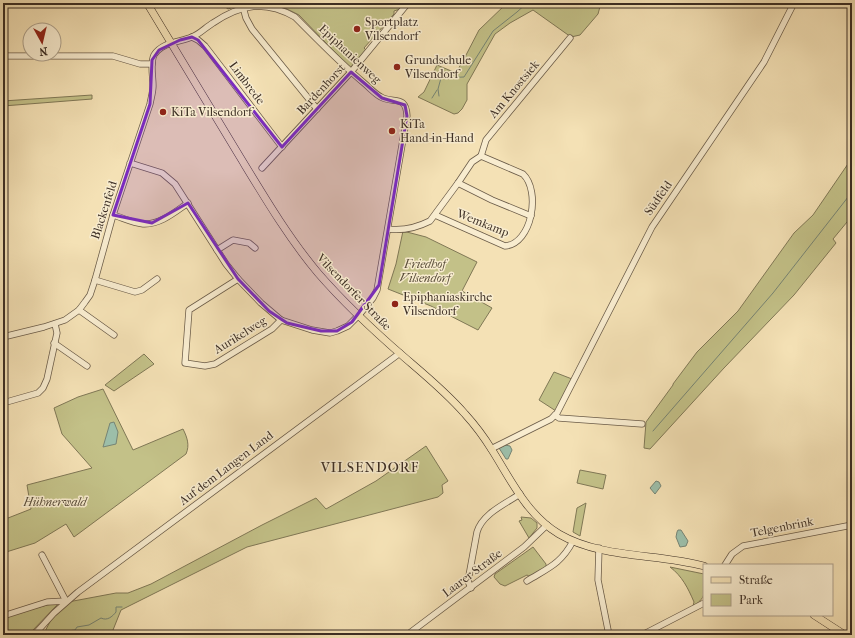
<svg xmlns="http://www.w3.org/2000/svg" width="855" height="638" viewBox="0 0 855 638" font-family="'IM FELL French Canon',serif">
	<rect width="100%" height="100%" fill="#f4e1b5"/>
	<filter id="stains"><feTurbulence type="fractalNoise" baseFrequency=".005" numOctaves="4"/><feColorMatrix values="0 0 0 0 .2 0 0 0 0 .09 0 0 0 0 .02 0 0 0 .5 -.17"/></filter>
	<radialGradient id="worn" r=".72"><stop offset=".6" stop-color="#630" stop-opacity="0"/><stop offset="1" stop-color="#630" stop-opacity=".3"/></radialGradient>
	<g fill="#c3c188" stroke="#807856">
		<polygon points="220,3 253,3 237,6 228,9"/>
		<polygon points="269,3 405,3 400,9 394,11 394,14 364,48 366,50 350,68 299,15 281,6"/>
		<polygon points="507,3 601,3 598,14 580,35 571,37 533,10 510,23 495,34 467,84 467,100 462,109 458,113 454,114 418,97 424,92 437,65 456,73 465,57 479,30"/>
		<polygon points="92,95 92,99 3,106 3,101"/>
		<polygon points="852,158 852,216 833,239 836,243 794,295 724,368 650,449 644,448 646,422 673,385 673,384 697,352 738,311 794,233 813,215"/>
		<polygon points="403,231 426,237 477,262 462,291 492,308 478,330 431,306 388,289 396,264"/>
		<polygon points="144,354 154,364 114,391 105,385"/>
		<polygon points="554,372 572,379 556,411 539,400"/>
		<path d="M 103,389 L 133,450 L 183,429 C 187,437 190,445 186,454 L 74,537 L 66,524 L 35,543 L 3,553 L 3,520 L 31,509 L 27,485 L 92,468 L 62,434 L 54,408 L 78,397 Z"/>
		<polygon points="426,446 448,481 442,485 443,493 438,497 247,547 121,610 111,635 43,635 51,620 68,602 116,593 128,593 151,584 262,525 316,498 326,509 376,481"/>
		<polygon points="580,470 606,475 603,489 577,483"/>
		<polygon points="586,503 580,536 573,532 577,508"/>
		<polygon points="521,517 531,518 537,523 537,528 529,538 519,521 522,520"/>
		<polygon points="533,547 546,564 546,567 532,578 527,575 505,586 500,584 494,577 495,574"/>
		<path d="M 670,567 L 704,574 C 704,595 708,596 690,609 L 693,606 L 694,602 C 688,588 682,576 670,567 Z"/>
		<polygon points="59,603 32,631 26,635 3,635 3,617 47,605"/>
	</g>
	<g fill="#9cbea9" stroke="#768474">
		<polygon points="114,422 118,432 116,444 103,447 110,423"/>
		<polygon points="505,445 510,446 512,450 508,459 506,459 499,448"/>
		<polygon points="656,481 659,482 661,486 655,494 650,488"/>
		<polygon points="678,530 681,530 688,541 686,546 680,547 676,537 677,532"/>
	</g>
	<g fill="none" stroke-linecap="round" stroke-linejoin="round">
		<g stroke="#768474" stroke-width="1">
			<polyline points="439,96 438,89 441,78 464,77 493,31 517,12 527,3"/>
			<polyline points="432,98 437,90"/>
			<polyline points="653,431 773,293 852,192"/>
			<path d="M 57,635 L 60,632 L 75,630 L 77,627 L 89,625 L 101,618 C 107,621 112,617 116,612 L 116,607 L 122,607"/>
		</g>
		<defs>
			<g id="minor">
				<polyline points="243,7 246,18 252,29 317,109"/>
				<polyline points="192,37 198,40 205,46 282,147"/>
				<polyline points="3,56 113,56 140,64 152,64"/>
				<polyline points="481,156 486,140 570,38"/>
				<polyline points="262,168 351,72 408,3"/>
				<polyline points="458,183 492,200 531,216"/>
				<path d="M 113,215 C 123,218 133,223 143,224 C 160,225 175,212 188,203"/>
				<path d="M 388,229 C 402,231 418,227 430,221 L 458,183 L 472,162 L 481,156 L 523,174 C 541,191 532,244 505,246 L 435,215"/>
				<polyline points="217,250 233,240 249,243 255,248"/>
				<polyline points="238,279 189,310 185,363 205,366 215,364 272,329 281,320"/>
				<polyline points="95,280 135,292 142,290 157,279"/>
				<polyline points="79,310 114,335"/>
				<path d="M 3,337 L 44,327 L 65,320 L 79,310 L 85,302 L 90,295 L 95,280 L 113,215 L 150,104 C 151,98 153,92 153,86 C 153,76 150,63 154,55 C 162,42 180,42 192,37 C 200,34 206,27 213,23 C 241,4 265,0 295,17 C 318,40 340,63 364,83 C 370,88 375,94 381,97 C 393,104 406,94 407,116 L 377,290 L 373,298 L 359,315 L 348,326 L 337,331 L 330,333 L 312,330 L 281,320 L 261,303 L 238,279 L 226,264 L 175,184 L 162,173 L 130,163"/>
				<polyline points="54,343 87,366"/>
				<polyline points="3,403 38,393 43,388 47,379 57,333 55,324"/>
				<polyline points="555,415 559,418 642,424"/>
				<polyline points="491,449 551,419 557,413 652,227 764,62 794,3"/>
				<polyline points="599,548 598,580 609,635"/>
				<polyline points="42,555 66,601"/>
				<polyline points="725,565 732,554 743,546 852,525"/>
				<path d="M 527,581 C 548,568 561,564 573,541"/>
				<path d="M 471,588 L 468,581 L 477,532 C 482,514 505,504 520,494"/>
				<polyline points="3,616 47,602 66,601"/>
				<polyline points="34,635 54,613 78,592 400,353"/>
				<polyline points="407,635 524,547 547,525"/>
				<polyline points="642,635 704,603"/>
			</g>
			<g id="major">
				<path d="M 147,3 C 177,53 207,102 237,152 C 262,193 287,236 318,273 C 344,303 374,331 404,357 C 425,375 447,393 465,414 C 475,425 484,437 492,450 C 511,480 527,515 559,534 C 602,559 657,553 704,566"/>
				<polyline points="814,615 845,635"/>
			</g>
		</defs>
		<use href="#minor" stroke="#6a5b48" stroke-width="7"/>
		<use href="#major" stroke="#3c2e24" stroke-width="8"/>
		<use href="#minor" stroke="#f8eccf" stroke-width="5.5"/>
		<use href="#major" stroke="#f4e1b5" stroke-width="7"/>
	</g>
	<path fill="#7b2cbf" fill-opacity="0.2" stroke="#7b2cbf" stroke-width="3" stroke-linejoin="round" d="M 192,37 L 198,40 L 282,147 L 351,72 L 382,98 L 405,105 L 407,116 L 379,285 L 352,322 L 337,331 L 321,331 L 287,323 L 269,311 L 238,279 L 188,203 L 152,223 L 113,215 L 150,104 L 152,60 L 159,50 L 180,40 Z"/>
	<g fill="#8f2418" stroke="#f8eccf" stroke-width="1.5">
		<circle cx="357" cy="29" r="4"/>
		<circle cx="397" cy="67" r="4"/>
		<circle cx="163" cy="112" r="4"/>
		<circle cx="392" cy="131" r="4"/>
		<circle cx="395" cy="304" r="4"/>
	</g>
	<g text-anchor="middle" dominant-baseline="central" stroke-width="3" stroke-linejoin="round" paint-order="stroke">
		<g font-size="12" fill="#3c2e24" stroke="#f8eccf" text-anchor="start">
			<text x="365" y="22">Sportplatz<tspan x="365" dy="14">Vilsendorf</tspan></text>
			<text x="405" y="60">Grundschule<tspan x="405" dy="14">Vilsendorf</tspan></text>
			<text x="171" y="112">KiTa Vilsendorf</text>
			<text x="400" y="124">KiTa<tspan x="400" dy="14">Hand-in-Hand</tspan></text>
			<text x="403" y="297">Epiphaniaskirche<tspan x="403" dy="14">Vilsendorf</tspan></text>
		</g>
		<g font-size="12" fill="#3c2e24" stroke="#f8eccf">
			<text transform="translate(350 54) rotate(43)">Epiphanienweg</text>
			<text transform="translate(247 83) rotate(53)">Limbrede</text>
			<text transform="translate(321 89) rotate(-47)">Bardenhorst</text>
			<text transform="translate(514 89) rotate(-50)">Am Knostsiek</text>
			<text transform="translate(658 198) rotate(-55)">Südfeld</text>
			<text transform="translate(104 210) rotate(-72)">Blackenfeld</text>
			<text transform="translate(483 223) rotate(22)">Wemkamp</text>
			<text transform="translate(354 292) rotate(46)">Vilsendorfer Straße</text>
			<text transform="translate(240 335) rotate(-32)">Aurikelweg</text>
			<text transform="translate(226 468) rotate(-37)">Auf dem Langen Land</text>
			<text transform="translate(782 527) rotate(-11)">Telgenbrink</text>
			<text transform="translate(472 573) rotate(-37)">Laarer Straße</text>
		</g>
		<g font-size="12" font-style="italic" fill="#574b38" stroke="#f8eccf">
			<text x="425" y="264">Friedhof<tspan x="425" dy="14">Vilsendorf</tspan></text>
			<text x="55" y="502">Hühnerwald</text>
		</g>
		<g font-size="14" letter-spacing="1" fill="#3c2e24" stroke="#f8eccf">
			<text x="370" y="467">VILSENDORF</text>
		</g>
	</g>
	<rect width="855" height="638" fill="none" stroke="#f4e1b5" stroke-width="16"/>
	<rect x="4" y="4" width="847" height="630" fill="none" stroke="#3c2e24" stroke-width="2"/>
	<rect x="8" y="8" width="839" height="622" fill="none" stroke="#3c2e24"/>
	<rect x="703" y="564" width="130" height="52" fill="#f8eccf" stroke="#ada08b"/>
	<rect x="711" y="577" width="20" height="6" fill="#f4e1b5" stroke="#ada08b"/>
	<text x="739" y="584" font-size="12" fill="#3c2e24">Straße</text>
	<rect x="711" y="594" width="20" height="12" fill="#c3c188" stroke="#ada08b"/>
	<text x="739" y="604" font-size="12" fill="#3c2e24">Park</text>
	<g transform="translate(42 42) rotate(172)"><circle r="19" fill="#f8eccf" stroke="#ada08b"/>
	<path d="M0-3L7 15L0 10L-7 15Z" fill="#8f2418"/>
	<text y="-6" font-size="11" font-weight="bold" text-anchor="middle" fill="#3c2e24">N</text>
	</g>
	<rect width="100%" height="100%" filter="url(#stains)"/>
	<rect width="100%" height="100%" fill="url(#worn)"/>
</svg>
